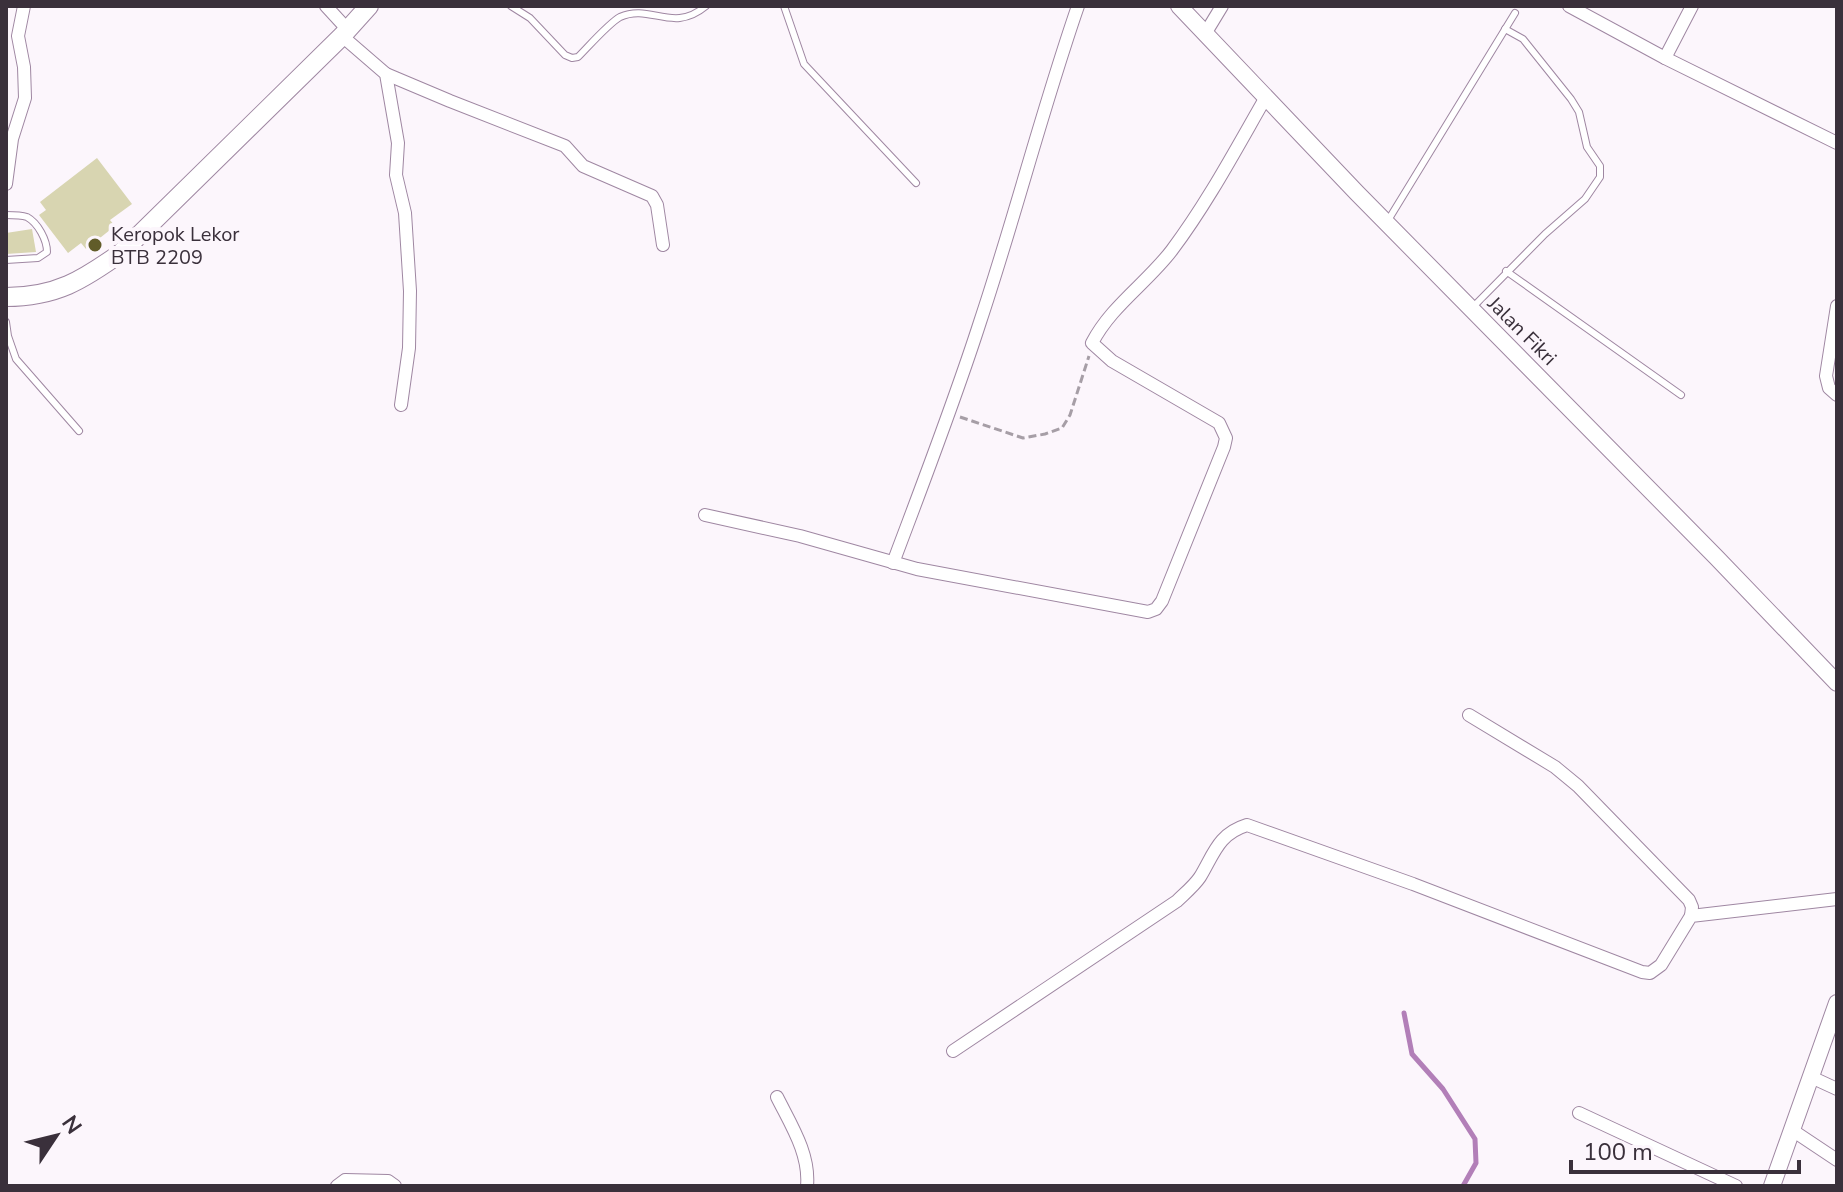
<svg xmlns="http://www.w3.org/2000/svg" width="1843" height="1192" viewBox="0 0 1843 1192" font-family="'Nunito Sans',sans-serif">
	<rect width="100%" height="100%" fill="#fcf6fc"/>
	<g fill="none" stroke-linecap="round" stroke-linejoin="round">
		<polyline stroke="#b27fb8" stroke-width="5" points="1404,1013 1412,1054 1443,1089 1475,1139 1476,1163 1463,1186"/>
	</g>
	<g fill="#d8d5b1">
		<polygon points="97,158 132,204 110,220 115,226 86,249 81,243 68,253 39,215 46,210 40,202"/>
		<polygon points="32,229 36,252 6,254 6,233"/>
	</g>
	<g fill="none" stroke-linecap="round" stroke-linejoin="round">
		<defs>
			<g id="service">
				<path d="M 511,6 L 530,18 L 565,55 L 572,58 L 578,57 C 588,47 609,23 620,17 C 651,3 672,34 706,6"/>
				<polyline points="784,6 804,64 916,183"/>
				<path d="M 6,215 C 12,215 21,215 27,217 C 38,223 47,240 47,252 L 38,258 L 6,260"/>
				<polyline points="1387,222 1515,13"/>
				<polyline points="1506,271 1681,395"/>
				<polyline points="1473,307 1545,234 1585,199 1600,177 1600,166 1587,147 1579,112 1571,99 1523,39 1505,29"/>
				<polyline points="6,322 8,336 16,359 79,431"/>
			</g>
			<g id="minor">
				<polyline points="326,6 348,30"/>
				<polyline points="1569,6 1665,58 1837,143"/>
				<polyline points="1205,34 1222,6"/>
				<polyline points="342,36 386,74 398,143 396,175 405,213 410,291 409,348 401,405"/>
				<polyline points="1665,58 1692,6"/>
				<polyline points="386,74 450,101 565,146 583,166 652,196 657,205 663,245"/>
				<polyline points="6,184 12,139 25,98 24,67 18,36 24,6"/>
				<polyline points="1837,306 1826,376 1829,388 1837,395"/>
				<path d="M 705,515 L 800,536 L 917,569 L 1148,612 L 1156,609 L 1162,601 L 1224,447 L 1226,438 L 1219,423 L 1112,361 L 1092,343 C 1111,306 1147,283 1172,250 C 1208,202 1236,149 1266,97"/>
				<path d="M 893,563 C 923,483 954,403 980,322 C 1015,217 1042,110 1078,6"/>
				<polyline points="1469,715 1555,767 1578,786 1689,900 1692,907 1691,916"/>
				<path d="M 953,1051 L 1177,901 C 1184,894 1194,886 1200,877 C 1214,854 1218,834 1247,825 L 1413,884 L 1642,972 L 1650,973 L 1661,965 L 1691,916 L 1837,899"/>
				<polyline points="1811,1077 1837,1089"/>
				<path d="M 777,1097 C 791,1125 810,1154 807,1186"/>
				<polyline points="1579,1113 1736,1186"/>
				<polyline points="1792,1130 1837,1160"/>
				<polyline points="337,1186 345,1180 388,1181 395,1186"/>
			</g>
			<g id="tertiary">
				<polyline points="1179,6 1357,193 1716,557 1837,683"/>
				<polyline points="1772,1186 1837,1003"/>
			</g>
			<path id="secondary" d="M 6,297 C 56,297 83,280 122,252 L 342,36 L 369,6"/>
		</defs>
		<use href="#service" stroke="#9f87a2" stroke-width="8"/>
		<use href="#minor" stroke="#9f87a2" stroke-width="14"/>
		<use href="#tertiary" stroke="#9f87a2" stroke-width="18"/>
		<use href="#secondary" stroke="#9f87a2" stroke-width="20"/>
		<polyline stroke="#a69ea6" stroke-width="3" stroke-dasharray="8 4" stroke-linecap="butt" points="960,417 1023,438 1045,434 1062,428 1070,415 1089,356"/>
		<use href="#service" stroke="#fff" stroke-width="6"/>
		<use href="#minor" stroke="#fff" stroke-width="12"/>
		<use href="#tertiary" stroke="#fff" stroke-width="16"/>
		<use href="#secondary" stroke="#fff" stroke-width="18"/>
	</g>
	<circle fill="#615c29" stroke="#fcf6fc" stroke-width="3" cx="95" cy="245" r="8"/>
	<g text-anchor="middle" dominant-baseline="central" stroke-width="8" stroke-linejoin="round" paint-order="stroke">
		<g font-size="20" fill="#3a303b" stroke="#fcf6fc" text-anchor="start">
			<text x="111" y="234">Keropok Lekor<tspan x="111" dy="23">BTB 2209</tspan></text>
		</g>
		<g font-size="20" fill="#3a303b" stroke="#fcf6fc">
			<text transform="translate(1522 331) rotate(45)">Jalan Fikri</text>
		</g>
	</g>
	<rect width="1843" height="1192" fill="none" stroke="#3a303b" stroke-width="16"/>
	<g transform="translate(56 1136) rotate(55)" stroke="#fcf6fc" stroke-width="6" paint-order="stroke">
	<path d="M0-6L14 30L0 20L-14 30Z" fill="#3a303b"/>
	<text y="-12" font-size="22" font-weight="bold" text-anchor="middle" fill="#3a303b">N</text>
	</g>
	<path d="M1571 1160v12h228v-12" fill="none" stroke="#3a303b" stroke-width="4"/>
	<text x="1583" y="1160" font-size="24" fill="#3a303b" stroke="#fcf6fc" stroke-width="6" paint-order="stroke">100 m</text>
</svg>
